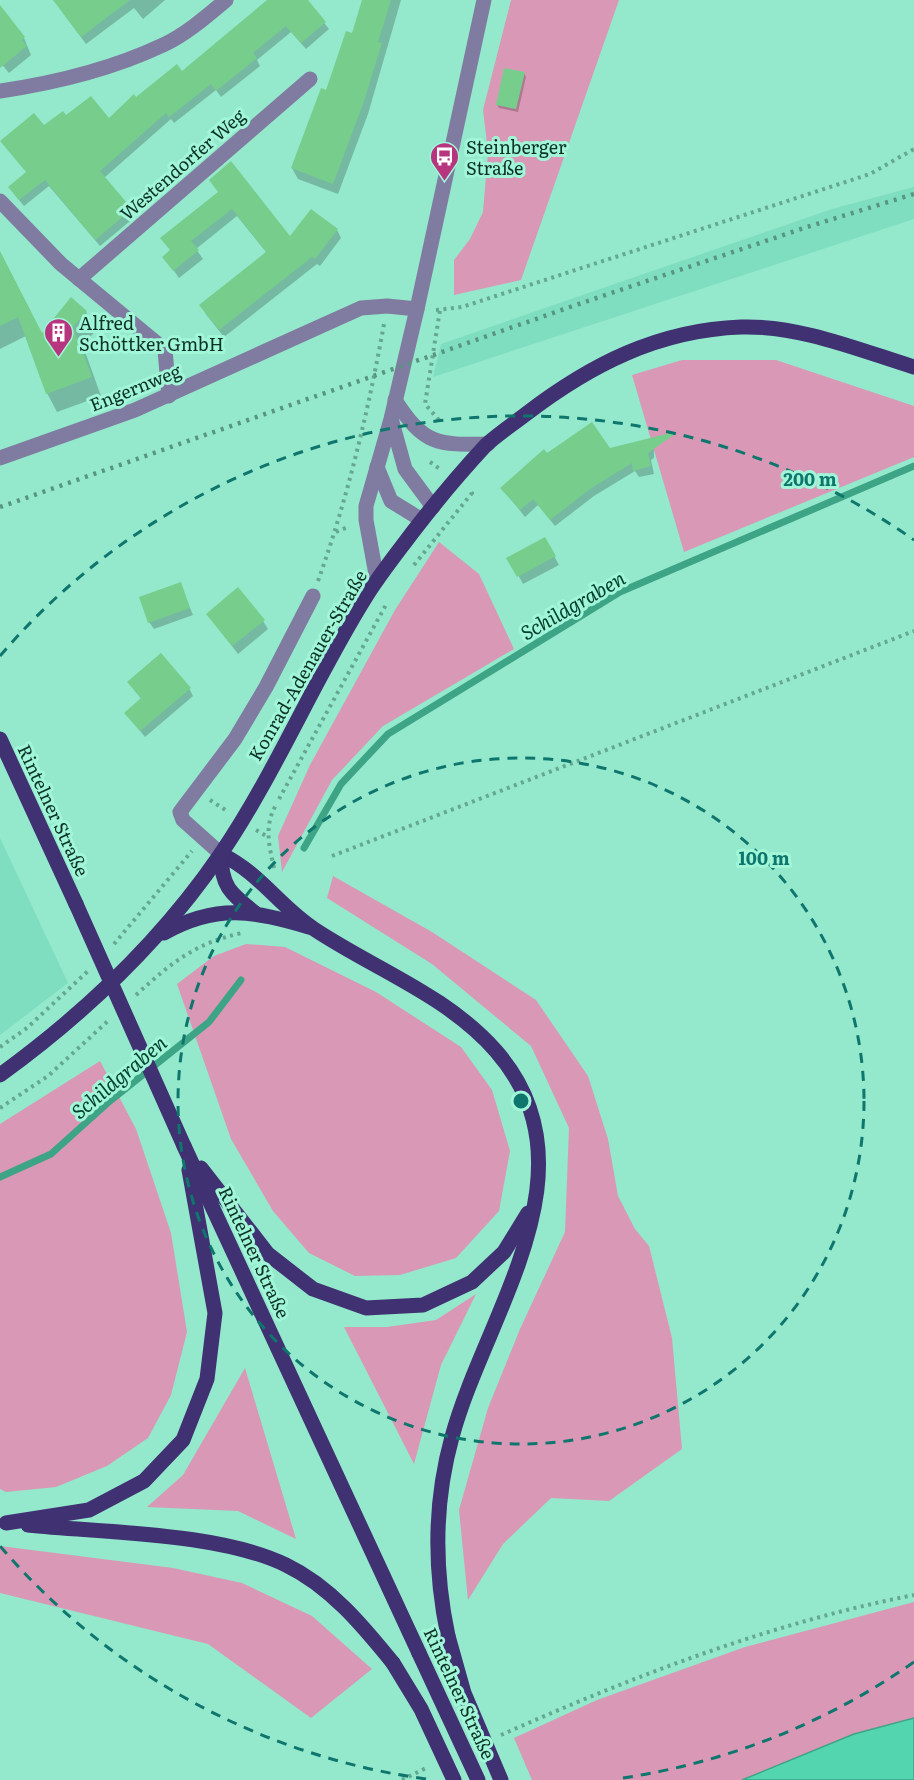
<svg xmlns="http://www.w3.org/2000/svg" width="914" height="1780" viewBox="0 0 914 1780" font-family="Literata,serif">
	<rect width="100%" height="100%" fill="#94e8cb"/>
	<g fill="#7fdebf">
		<polygon points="914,187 914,219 433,377 441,344 832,209"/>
		<polygon points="0,838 68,983 0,1035"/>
	</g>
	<g fill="#d998b6">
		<polygon points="511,0 619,0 521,280 454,295 454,260 470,239 483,212 488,152 483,110"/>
		<polygon points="682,360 776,360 914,406 914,457 684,552 632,375"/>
		<polygon points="439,542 479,574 514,649 383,726 332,780 282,872 278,836 310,765 395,610"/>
		<polygon points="333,876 432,932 536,1000 588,1076 608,1139 618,1196 635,1229 649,1246 672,1338 682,1449 609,1501 551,1498 503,1544 468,1600 459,1510 488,1408 520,1329 565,1232 569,1128 531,1046 432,964 327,898"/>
		<polygon points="246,944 285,947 376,992 461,1047 492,1090 510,1151 499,1211 456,1258 400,1275 355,1276 309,1253 273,1211 231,1139 177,984 214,956"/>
		<polygon points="100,1061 136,1129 171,1233 187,1332 171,1395 148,1438 107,1466 56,1487 6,1492 0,1489 0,1124"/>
		<polygon points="476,1294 441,1365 414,1464 344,1327 387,1327 436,1320"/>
		<polygon points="245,1368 296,1539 238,1511 147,1507 183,1475"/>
		<polygon points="0,1546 173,1568 242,1583 312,1616 372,1669 311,1718 208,1644 0,1593"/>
		<polygon points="914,1602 914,1718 854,1734 742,1780 532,1780 514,1738 597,1700 745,1647"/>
	</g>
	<polygon fill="#53d6af" stroke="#3ea486" stroke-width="1.5" points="914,1718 914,1780 742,1780 854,1734"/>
	<g fill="#0003">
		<polygon points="57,0 165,0 143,19 134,8 86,44 60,9"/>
		<polygon points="270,0 306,0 329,29 306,49 291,32 257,60 260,66 221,97 216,90 174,123 171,119 104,178 135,217 100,246 49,186 24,206 14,194 27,173 44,127 66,117 109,120 136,99 182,73"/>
		<polygon points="364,0 401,0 368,114 338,194 298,179 292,168 353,35"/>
		<polygon points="0,8 24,38 31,55 9,73 0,62"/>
		<polygon points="524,73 526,77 518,112 499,108 497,105"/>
		<polygon points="218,194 290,238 337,230 341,238 320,266 317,264 224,337 205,313 267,253 237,216 196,249 203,259 179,278 164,257 171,251 162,238"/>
		<polygon points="0,252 42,334 86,312 96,330 83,346 101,396 57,412 47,393 26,336 0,349"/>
		<polygon points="654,447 654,458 651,460 654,474 639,477 635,471 594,496 555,526 538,505 525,517 502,488 547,455"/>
		<polygon points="545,539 559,565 523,584 509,558"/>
		<polygon points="180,584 193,615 154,629 149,622"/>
		<polygon points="208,615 263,621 268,629 238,654"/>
		<polygon points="129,683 189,688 193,696 145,737 126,713 142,700"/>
	</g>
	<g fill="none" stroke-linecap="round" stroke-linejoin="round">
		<g stroke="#3ea486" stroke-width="7">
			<polyline points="304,848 341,784 388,734 620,592 914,466"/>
			<polyline points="0,1177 51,1154 110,1101 209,1022 241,980"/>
		</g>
	</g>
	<g fill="#77ce8c">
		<polygon points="53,0 130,0 81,37"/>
		<polygon points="267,0 308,0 326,22 301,43 286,26 253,53 257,58 216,91 211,84 169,117 166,113 100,171 132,209 95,240 45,180 19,200 8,187 26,172 0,141 34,113 44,125 63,111 66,115 91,96 109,118 134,94 136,97 177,64 182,71"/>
		<polygon points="362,0 391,0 378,42 382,43 363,104 333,184 291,168 321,88 326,90 346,31 352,33"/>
		<polygon points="0,5 25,37 22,40 27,46 0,68"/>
		<polygon points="504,68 525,72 516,109 496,105"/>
		<polygon points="231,161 290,236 311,209 338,229 315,259 312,257 219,330 199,305 266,252 232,209 191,241 199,250 173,271 162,257 170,250 160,238 218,192 209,180"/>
		<polygon points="0,251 42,333 71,297 87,311 73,327 92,377 46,394 18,317 0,326"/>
		<polygon points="592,422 610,448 674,432 675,434 648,453 651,466 633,471 632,463 590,489 550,520 533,499 520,510 500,488 544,449 547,453"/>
		<polygon points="545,537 556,556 517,577 506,558"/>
		<polygon points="181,582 190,608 148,623 139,597"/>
		<polygon points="238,587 265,620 232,646 206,614"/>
		<polygon points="161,653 191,688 140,731 124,713 141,698 127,682"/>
	</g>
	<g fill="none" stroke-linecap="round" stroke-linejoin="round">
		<g stroke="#65a891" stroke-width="4" stroke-dasharray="3 4.5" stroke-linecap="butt">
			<polyline points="436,310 462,307 870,174 914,149"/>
			<polyline points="439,420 425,404 440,310"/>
			<polyline points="430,462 440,469"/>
			<polyline points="336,532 348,527"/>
			<polyline points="414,565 472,493 468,490"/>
			<path d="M 318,581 C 348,497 368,412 384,324"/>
			<polyline points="279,799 387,603"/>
			<polyline points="210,800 227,811"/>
			<polyline points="256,830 268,837"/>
			<polyline points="332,856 914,631"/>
			<path d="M 274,868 C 269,846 264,825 276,805"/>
			<polyline points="114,944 192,851"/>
			<path d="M 136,995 C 171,963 195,943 242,933"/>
			<polyline points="0,1047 27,1028 88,971"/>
			<polyline points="0,1108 48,1076 109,1020"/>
			<path d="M 501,1735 C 634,1676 771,1623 914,1595"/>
			<polyline points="402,1780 428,1767"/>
		</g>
		<g stroke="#807ba1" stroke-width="15">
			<path d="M 0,91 C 55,83 112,69 163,45 C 185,35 207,16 226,0"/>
			<polyline points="0,201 61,264 165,350 169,396"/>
			<polyline points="79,279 310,79"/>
			<path d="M 395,400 C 424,445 437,445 488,444"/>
			<polyline points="392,422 405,469 433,507"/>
			<polyline points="0,458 135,410 361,308 387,306 417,309"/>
			<polyline points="377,467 391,501 422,520"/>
			<polyline points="377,580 366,520 366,506 391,419 417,309 484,0"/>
			<polyline points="221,854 183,820 180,812 235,739 266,687 313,596"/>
		</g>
		<g stroke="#3f3172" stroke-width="15">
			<polyline points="0,739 76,904"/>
			<path d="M 221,854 C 261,874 279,906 314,929 C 374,969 447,995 496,1051 C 600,1170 485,1314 452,1437 C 434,1502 434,1570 448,1636"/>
			<path d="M 221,854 C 221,886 230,893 254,912"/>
			<path d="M 164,933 C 217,903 254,911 309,927"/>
			<path d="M 0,1075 C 84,1014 161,941 220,855 C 276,773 314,679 367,595 C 381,573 397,553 412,533 C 435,503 460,473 486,445 C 498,434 513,424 526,414 C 590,365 658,330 741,327 C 799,325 859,350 914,367"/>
			<polyline points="184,1146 419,1653"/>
			<polyline points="201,1168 268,1254 313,1289 366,1308 423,1305 472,1282 504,1252 528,1213"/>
			<polyline points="6,1523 89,1510 144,1481 183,1440 207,1379 215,1313 189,1170"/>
			<path d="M 28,1525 C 104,1533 218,1532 286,1565 C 330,1586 363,1626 393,1663"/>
		</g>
		<polyline stroke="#579581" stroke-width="4.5" stroke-dasharray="3 6" stroke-linecap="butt" points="0,507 570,307 807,227 914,194"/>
		<g stroke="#3f3172" stroke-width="15">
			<polyline points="76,904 184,1146"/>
			<polyline points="448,1636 464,1693 501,1780"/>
			<polyline points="419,1653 478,1780"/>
			<polyline points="393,1663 421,1709 454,1780"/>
		</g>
	</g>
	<g fill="none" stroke="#0f766e" stroke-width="3" stroke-dasharray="10 8">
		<circle cx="521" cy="1101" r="343"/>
		<path d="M914 1662A685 685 0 0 1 616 1779M426 1779A685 685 0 0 1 0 1546M0 656A685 685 0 0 1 914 540"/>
	</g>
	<defs>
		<symbol id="bus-pin" viewBox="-11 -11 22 30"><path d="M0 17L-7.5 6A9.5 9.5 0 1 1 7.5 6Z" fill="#b7357e" stroke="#a1f6d8"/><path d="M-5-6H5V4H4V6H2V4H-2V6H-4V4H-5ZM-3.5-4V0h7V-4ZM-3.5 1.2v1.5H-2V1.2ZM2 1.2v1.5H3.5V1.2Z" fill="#fff"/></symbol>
		<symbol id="building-pin" viewBox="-11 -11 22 30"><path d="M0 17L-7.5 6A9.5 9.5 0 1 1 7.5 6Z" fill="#b7357e" stroke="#a1f6d8"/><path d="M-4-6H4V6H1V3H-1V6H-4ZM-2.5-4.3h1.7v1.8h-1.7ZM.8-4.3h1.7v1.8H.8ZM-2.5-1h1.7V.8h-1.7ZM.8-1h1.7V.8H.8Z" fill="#fff"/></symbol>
	</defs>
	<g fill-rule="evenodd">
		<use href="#bus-pin" x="428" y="140" width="33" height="45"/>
		<use href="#building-pin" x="42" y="316" width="33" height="45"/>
	</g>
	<g text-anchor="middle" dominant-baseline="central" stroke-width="6" stroke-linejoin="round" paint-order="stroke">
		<g font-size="18" fill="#0c3126" stroke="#a1f6d8" text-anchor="start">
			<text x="466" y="146">Steinberger<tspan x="466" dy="21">Straße</tspan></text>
			<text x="79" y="322">Alfred<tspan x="79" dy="21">Schöttker GmbH</tspan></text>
		</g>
		<g font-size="18" fill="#0c3126" stroke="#a1f6d8">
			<text transform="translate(182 164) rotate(-41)">Westendorfer Weg</text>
			<text transform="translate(135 387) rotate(-22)">Engernweg</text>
			<text transform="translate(307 665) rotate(-60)">Konrad-Adenauer-Straße</text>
			<text transform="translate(54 810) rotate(65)">Rintelner Straße</text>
			<text transform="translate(255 1252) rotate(65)">Rintelner Straße</text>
			<text transform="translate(460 1693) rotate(65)">Rintelner Straße</text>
		</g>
		<g font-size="20" font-style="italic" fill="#023e2f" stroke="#a1f6d8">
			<text transform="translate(572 604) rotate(-30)">Schildgraben</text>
			<text transform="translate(118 1076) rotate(-40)">Schildgraben</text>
		</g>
	</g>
	<circle cx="521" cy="1101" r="9" fill="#0f766e" stroke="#a1f6d8" stroke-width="3"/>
	<g font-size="18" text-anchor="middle" font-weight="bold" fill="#0f766e" stroke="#a1f6d8" stroke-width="6" stroke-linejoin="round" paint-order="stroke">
		<text x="810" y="486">200 m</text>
		<text x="764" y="865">100 m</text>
	</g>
</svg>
